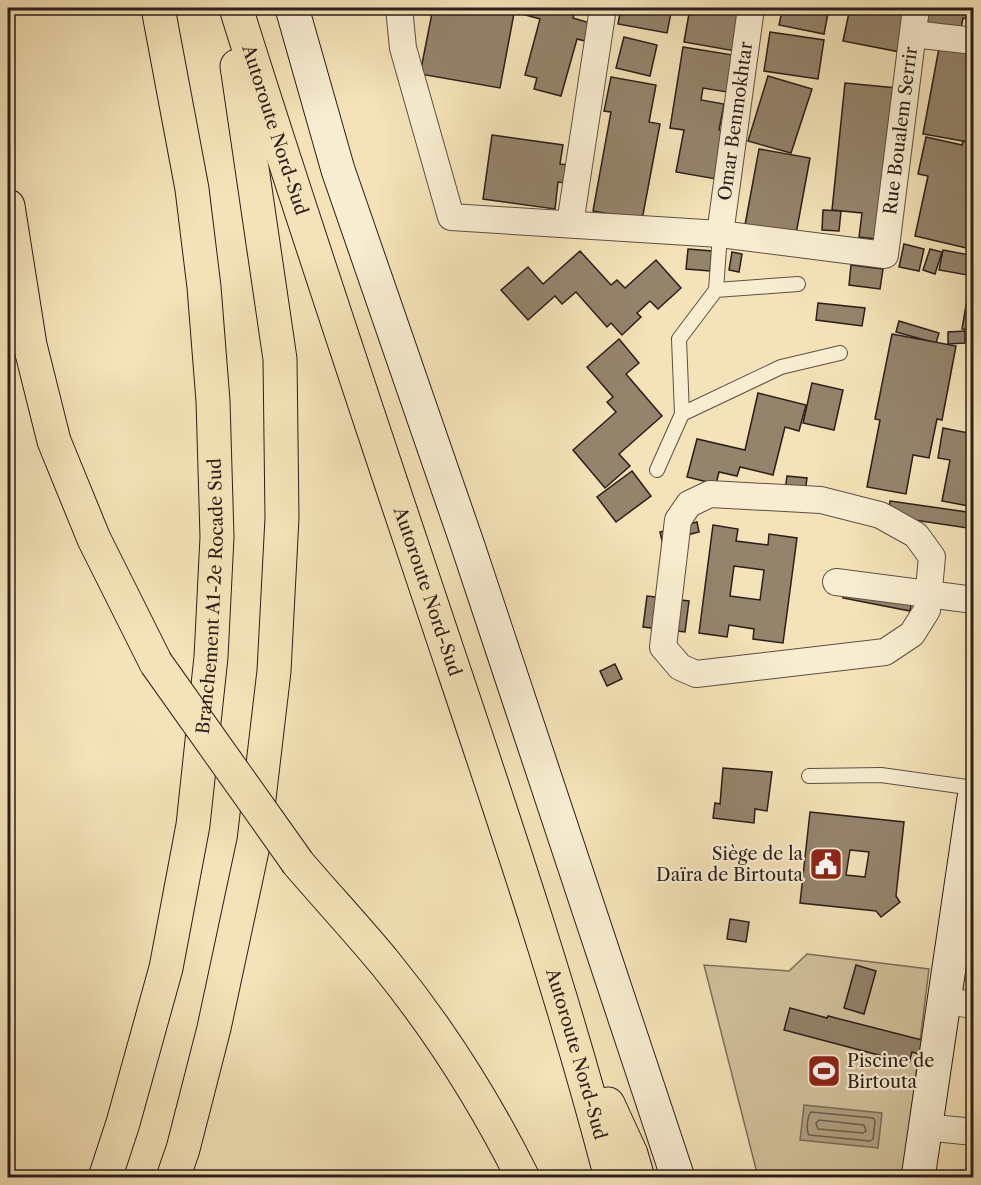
<svg xmlns="http://www.w3.org/2000/svg" width="981" height="1185" viewBox="0 0 981 1185" font-family="'Libre Caslon Text',serif">
	<rect width="100%" height="100%" fill="#f4e3b8"/>
	<filter id="stains"><feTurbulence type="fractalNoise" baseFrequency=".00333" numOctaves="4"/><feColorMatrix values="0 0 0 0 .2 0 0 0 0 .09 0 0 0 0 .02 0 0 0 .5 -.17"/></filter>
	<radialGradient id="worn" r=".72"><stop offset=".6" stop-color="#630" stop-opacity="0"/><stop offset="1" stop-color="#630" stop-opacity=".3"/></radialGradient>
	<polygon fill="#d2c29d" stroke="#7e705b" stroke-width="1.5" points="807,954 929,969 904,1170 848,1178 758,1177 704,965 789,971"/>
	<polygon fill="#b0a082" stroke="#7b6c58" stroke-width="1.5" points="804,1105 882,1113 878,1148 800,1140"/>
	<g fill="none" stroke-linecap="round" stroke-linejoin="round">
		<g stroke="#6e5f4e" stroke-width="1.5">
			<path d="M 811,1112 L 873,1118 L 875,1121 L 873,1139 L 870,1141 L 809,1135 C 806,1130 807,1117 811,1112 Z"/>
			<polygon points="819,1120 864,1125 866,1131 863,1133 818,1129 816,1123"/>
		</g>
	</g>
	<g fill="#94846c" stroke="#2b1e19" stroke-width="1.5" fill-rule="evenodd">
		<polygon points="433,8 515,8 500,88 420,74"/>
		<polygon points="524,8 576,8 573,18 590,23 585,41 577,39 561,96 534,89 537,78 525,75 540,19 522,14"/>
		<polygon points="621,8 672,8 667,33 618,24"/>
		<polygon points="690,8 736,8 735,11 742,12 735,51 684,42"/>
		<polygon points="765,8 829,8 824,34 779,25 782,11"/>
		<polygon points="850,8 907,8 900,52 843,41"/>
		<polygon points="928,8 974,8 974,20 963,18 959,38 923,30"/>
		<polygon points="770,32 824,40 818,79 764,71"/>
		<polygon points="624,37 657,45 650,76 616,68"/>
		<polygon points="683,47 733,55 727,92 703,88 701,100 724,104 719,130 724,131 716,179 676,172 684,130 670,128"/>
		<polygon points="939,48 974,54 974,82 967,114 974,116 974,143 923,134"/>
		<polygon points="768,76 812,89 791,153 748,141"/>
		<polygon points="611,77 656,85 649,122 660,124 642,220 593,211 611,112 604,111"/>
		<polygon points="845,83 897,88 885,240 859,237 862,213 832,210"/>
		<polygon points="492,135 563,145 560,164 568,165 565,183 558,182 555,209 483,199"/>
		<polygon points="926,137 962,145 963,141 974,144 974,236 971,249 915,236 928,176 918,174"/>
		<polygon points="759,149 810,158 796,234 745,225"/>
		<polygon points="823,210 841,211 839,231 822,230"/>
		<polygon points="904,244 924,249 919,271 899,267"/>
		<polygon points="688,249 712,251 710,271 686,269"/>
		<polygon points="930,249 942,252 935,274 923,270"/>
		<polygon points="943,250 970,255 967,275 939,270"/>
		<polygon points="580,251 611,285 617,280 625,288 656,260 681,288 658,309 650,301 637,313 641,317 622,335 611,323 607,327 576,292 562,304 555,296 528,320 501,290 528,267 543,284"/>
		<polygon points="732,252 742,254 739,272 729,270"/>
		<polygon points="851,265 883,269 880,289 849,285"/>
		<polygon points="971,276 974,276 974,331 962,329"/>
		<polygon points="818,303 865,308 862,326 816,320"/>
		<polygon points="899,321 939,333 936,343 896,332"/>
		<polygon points="965,331 965,343 948,344 948,332"/>
		<polygon points="892,334 956,346 942,420 937,419 929,458 913,455 906,494 867,487 880,420 875,419"/>
		<polygon points="619,339 639,363 626,374 662,416 619,454 630,466 605,488 573,450 616,412 607,402 613,397 587,367"/>
		<polygon points="812,383 843,390 834,430 803,423"/>
		<polygon points="758,393 806,405 799,431 785,427 773,475 740,467 737,476 719,472 716,484 687,477 697,439 745,450"/>
		<polygon points="943,428 974,434 974,507 942,501 950,460 938,458"/>
		<polygon points="632,471 651,496 616,522 597,497"/>
		<polygon points="787,476 807,478 803,507 783,505"/>
		<polygon points="890,501 974,513 974,529 888,516"/>
		<polygon points="697,522 699,532 676,538 666,558 660,532"/>
		<path d="M 713,525 L 738,529 L 736,541 L 768,545 L 769,534 L 797,538 L 783,643 L 753,639 L 754,629 L 729,625 L 727,637 L 699,633 ZM 734,566 L 764,570 L 760,600 L 730,596 Z"/>
		<polygon points="846,583 913,596 910,611 843,598"/>
		<polygon points="647,596 689,601 685,632 643,627"/>
		<polygon points="615,664 622,679 607,686 600,671"/>
		<polygon points="723,768 772,772 767,811 755,809 754,823 713,818 715,803 720,804"/>
		<path d="M 810,812 L 904,822 L 896,896 L 900,902 L 881,917 L 876,911 L 800,903 ZM 850,850 L 869,852 L 865,877 L 846,875 Z"/>
		<polygon points="730,919 749,922 746,942 727,939"/>
		<polygon points="856,965 876,971 864,1014 844,1008"/>
		<polygon points="790,1008 827,1018 828,1016 930,1042 926,1056 912,1052 909,1063 784,1030"/>
	</g>
	<g fill="none" stroke-linecap="round" stroke-linejoin="round">
		<defs>
			<g id="lane">
				<polyline points="716,290 720,234"/>
				<polyline points="682,414 781,367 840,353"/>
				<polyline points="657,470 682,414 679,339 716,290 798,284"/>
				<polyline points="809,776 881,775 974,788"/>
			</g>
			<g id="street">
				<path id="s1" d="M 399,8 L 403,48 L 451,217 L 720,234 L 885,255 L 916,8"/>
				<polyline points="913,34 974,41"/>
				<polyline points="570,224 603,8"/>
				<path id="s2" d="M 720,234 L 751,8"/>
				<polygon points="710,494 821,500 880,515 916,535 932,557 927,610 912,634 885,652 696,674 680,667 663,647 678,520 689,504"/>
				<polyline points="836,582 974,600"/>
				<polyline points="945,1001 974,1005"/>
				<polyline points="924,1127 974,1132"/>
			</g>
			<g id="secondary">
				<polyline points="292,8 338,170 468,546 678,1178"/>
				<polyline points="918,1178 974,798"/>
			</g>
			<g id="highway">
				<path id="s3" d="M 236,8 C 301,216 371,423 440,629 C 501,811 563,992 611,1178"/>
				<polyline points="8,206 30,345 54,441 94,539 156,663"/>
				<path d="M 298,863 C 327,897 357,929 385,963 C 439,1029 485,1102 523,1178"/>
				<polyline points="608,1104 631,1154 638,1178"/>
				<path id="s4" d="M 105,1178 L 123,1123 L 166,968 L 193,825 L 211,657 L 217,537 L 213,401 L 204,287 L 192,189 L 158,8"/>
				<polyline points="173,1178 183,1149 214,1028 254,841 274,671 282,518 280,359 237,66"/>
			</g>
		</defs>
		<use href="#lane" stroke="#5d4f41" stroke-width="16"/>
		<use href="#street" stroke="#5d4f41" stroke-width="28"/>
		<use href="#secondary" stroke="#2b1e19" stroke-width="35"/>
		<use href="#highway" stroke="#2b1e19" stroke-width="35"/>
		<use href="#lane" stroke="#f8edd1" stroke-width="14"/>
		<use href="#street" stroke="#f8edd1" stroke-width="26"/>
		<use href="#secondary" stroke="#f8edd1" stroke-width="33"/>
		<use href="#highway" stroke="#f4e3b8" stroke-width="33"/>
		<defs>
			<polyline id="highway-bridge" points="156,663 298,863"/>
		</defs>
		<use href="#highway-bridge" stroke="#2b1e19" stroke-width="35" stroke-linecap="butt"/>
		<use href="#highway-bridge" stroke="#f4e3b8" stroke-width="33"/>
	</g>
	<defs>
		<symbol id="civic-square" viewBox="-11 -11 22 22"><rect x="-9" y="-9" width="18" height="18" rx="4" fill="#8f2418" stroke="#f8edd1"/><path d="M-.6-6.5H3V-4.5H.6V-3L4-1V1h2V6H-6V1h2V-1L-.6-3ZM-1.2 2.5V6h2.4V2.5Z" fill="#fff"/></symbol>
		<symbol id="stadium-square" viewBox="-11 -11 22 22"><rect x="-9" y="-9" width="18" height="18" rx="4" fill="#8f2418" stroke="#f8edd1"/><path d="M0-5a6.5 5 0 1 0 0 10a6.5 5 0 1 0 0-10ZM-3.5-1.8h7v3.6h-7Z" fill="#fff"/></symbol>
	</defs>
	<g fill-rule="evenodd">
		<use href="#civic-square" x="807" y="845" width="38" height="38"/>
		<use href="#stadium-square" x="805" y="1052" width="38" height="38"/>
	</g>
	<g text-anchor="middle" dominant-baseline="central" stroke-width="4.5" stroke-linejoin="round" paint-order="stroke">
		<g font-size="18" fill="#2b1e19" stroke="#f8edd1">
			<text stroke="none"><textPath href="#s2" startOffset="114">Omar Benmokhtar</textPath></text>
			<text stroke="none"><textPath href="#s3" startOffset="128">Autoroute Nord-Sud</textPath></text>
			<text stroke="none"><textPath href="#s1" startOffset="777">Rue Boualem Serrir</textPath></text>
			<text stroke="none"><textPath href="#s3" startOffset="614">Autoroute Nord-Sud</textPath></text>
			<text stroke="none"><textPath href="#s4" startOffset="594">Branchement A1-2e Rocade Sud</textPath></text>
			<text stroke="none"><textPath href="#s3" startOffset="1100">Autoroute Nord-Sud</textPath></text>
		</g>
		<g font-size="18" fill="#2b1e19" stroke="#f8edd1" text-anchor="end">
			<text x="803" y="854">Siège de la<tspan x="803" dy="21">Daïra de Birtouta</tspan></text>
			<text x="847" y="1061" text-anchor="start">Piscine de<tspan x="847" dy="21">Birtouta</tspan></text>
		</g>
	</g>
	<rect width="981" height="1185" fill="none" stroke="#f4e3b8" stroke-width="30"/>
	<rect x="9" y="9" width="963" height="1167" fill="none" stroke="#2b1e19" stroke-width="3"/>
	<rect x="15" y="15" width="951" height="1155" fill="none" stroke="#2b1e19" stroke-width="1.5"/>
	<rect width="100%" height="100%" filter="url(#stains)"/>
	<rect width="100%" height="100%" fill="url(#worn)"/>
</svg>
